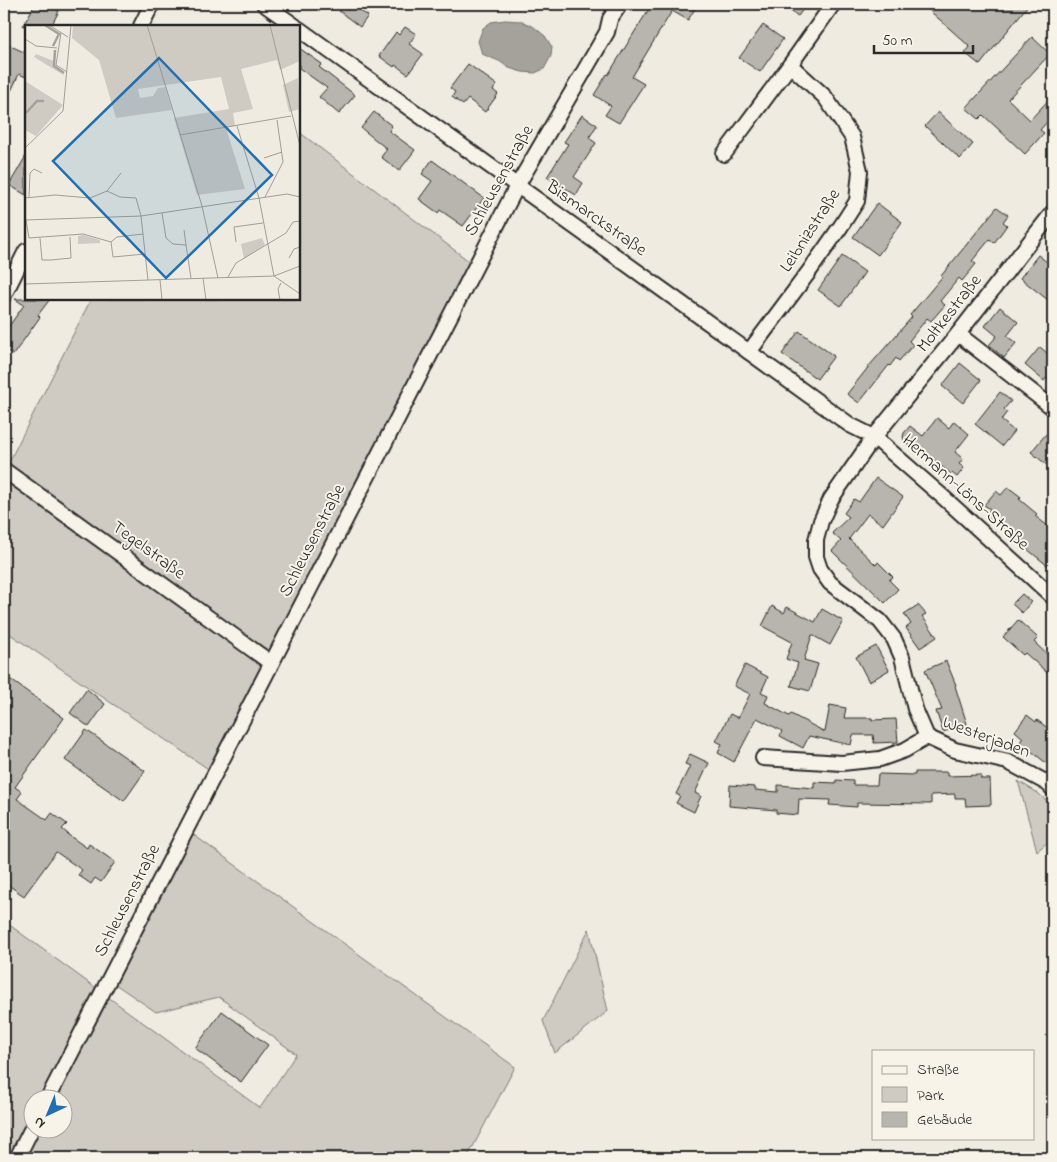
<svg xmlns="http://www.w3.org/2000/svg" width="1057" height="1162" viewBox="0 0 1057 1162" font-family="'Indie Flower',sans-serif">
	<rect width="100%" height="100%" fill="#efebe0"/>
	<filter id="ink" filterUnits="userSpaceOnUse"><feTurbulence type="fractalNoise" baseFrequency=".02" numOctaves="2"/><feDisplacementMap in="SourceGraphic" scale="10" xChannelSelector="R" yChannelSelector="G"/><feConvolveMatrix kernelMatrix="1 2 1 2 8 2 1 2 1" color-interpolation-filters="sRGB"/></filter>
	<g filter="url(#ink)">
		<g fill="#cfcbc2" stroke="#7d7b76" fill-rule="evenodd">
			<polygon points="299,132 482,271 220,777 4,630 4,472 91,299 299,299"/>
			<polygon points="1018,781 1038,793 1053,807 1053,838 1037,851"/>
			<path d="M 191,833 L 515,1067 L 467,1158 L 4,1158 L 4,921 L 260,1108 L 296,1054 L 219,997 L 156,1012 L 115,984 ZM 32,1100 L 62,1100 L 62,1130 L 32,1130 Z"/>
			<polygon points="589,929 608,1011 555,1053 543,1021"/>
		</g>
		<polygon fill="#a4a29a" stroke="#74726e" points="505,20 521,21 534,27 545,36 552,47 551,56 544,69 535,73 522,72 509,68 499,61 482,54 478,41 483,28 491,22"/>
		<g fill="#b8b5ae" stroke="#2b2b2b">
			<polygon points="35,4 45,4 59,11 51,26 23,26"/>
			<polygon points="344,4 350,4 368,16 360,27 339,11"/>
			<polygon points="652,4 698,4 688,20 672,11 632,77 644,84 619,123 605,115 611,106 594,95 607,74 608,75"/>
			<polygon points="780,4 807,4 798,16"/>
			<polygon points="935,4 1029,4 980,65 965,53 970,47 929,10"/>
			<polygon points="763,25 783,39 760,72 739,58"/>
			<polygon points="405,27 416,34 409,44 423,54 408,74 395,65 394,67 379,56 396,32 399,35"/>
			<polygon points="1032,37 1050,54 1008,99 1030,120 1053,95 1053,115 1040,130 1044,133 1025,154 983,115 979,119 966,108"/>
			<polygon points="4,43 26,53 26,77 19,74 4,106"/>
			<polygon points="299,48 322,64 319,67 355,95 339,114 319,97 327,88 299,68"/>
			<polygon points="468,64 497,85 493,90 498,94 485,112 468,99 463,105 452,97 455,92 450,88"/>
			<polygon points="374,112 392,126 389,131 415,150 399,171 381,157 387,149 361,128"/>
			<polygon points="938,112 973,144 960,159 925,126"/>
			<polygon points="582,115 597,125 589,138 596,143 574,177 583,183 576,195 547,177 568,144 564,142"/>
			<polygon points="26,156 26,195 9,185"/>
			<polygon points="432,160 484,198 463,226 440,210 438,213 419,199 432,181 422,174"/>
			<polygon points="877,203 902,222 878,255 853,237"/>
			<polygon points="997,207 1008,215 1003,222 1007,225 994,243 990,239 972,261 976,264 962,281 959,278 940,301 945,305 931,321 927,318 909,341 913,345 899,361 896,358 890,366 889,365 859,403 847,394 870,365 912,317 910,315 942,277 941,276"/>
			<polygon points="1038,255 1052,266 1048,273 1053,277 1053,304 1020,278"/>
			<polygon points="842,256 865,272 841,306 818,290"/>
			<polygon points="15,299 50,299 38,315 40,317 13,355 4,349 4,333 24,305"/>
			<polygon points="1000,307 1018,322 1007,336 1016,343 1004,358 989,345 997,336 985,326"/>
			<polygon points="799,331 834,356 817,379 782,354"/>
			<polygon points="1040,347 1053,358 1053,384 1046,378 1044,381 1025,365"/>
			<polygon points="960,363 981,380 963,403 942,386"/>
			<polygon points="1000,392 1011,401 1004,409 1007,412 1001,420 1014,431 1002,446 975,424"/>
			<polygon points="937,418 949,428 954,421 969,434 955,452 963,459 959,464 964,468 957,477 952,473 951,474 919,448 916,450 905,442 903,437 904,433 910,426 923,436"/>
			<polygon points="1046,434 1053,440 1053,470 1031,452"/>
			<polygon points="876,478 903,497 883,525 868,514 849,539 876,565 878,562 893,577 889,580 898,589 885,603 832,551 841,541 832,533 849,517 844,513 854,499 859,502"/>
			<polygon points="1008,487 1021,497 1019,499 1037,514 1035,516 1053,530 1053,570 985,515 990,509 984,505 996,491 1001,495"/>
			<polygon points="1022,594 1031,602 1022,613 1012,604"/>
			<polygon points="918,605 926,614 922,616 937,637 920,648 906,628 911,624 904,614"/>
			<polygon points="772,606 784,613 787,607 815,622 822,609 843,621 830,645 812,635 804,660 818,664 810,691 791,686 798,663 786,659 792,642 762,626"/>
			<polygon points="1018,620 1038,638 1034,642 1053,660 1053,678 1025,653 1023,655 1003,637"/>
			<polygon points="876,646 889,670 869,682 856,657"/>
			<polygon points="946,661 956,685 955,686 967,724 943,732 936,711 942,710 925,670"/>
			<polygon points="745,665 768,677 761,692 768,695 765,703 789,716 791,714 825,732 830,705 846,708 844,718 872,718 872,720 896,719 898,742 874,743 873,735 853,735 851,745 809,736 803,748 780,736 782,731 757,718 734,762 718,753 722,744 716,741 730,714 738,718 750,694 734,686"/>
			<polygon points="4,675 64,718 15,787 22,792 17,799 47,820 52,813 67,824 62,829 68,834 67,834 87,848 89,844 115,862 101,882 95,878 91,884 78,875 82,870 56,852 24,896 4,882"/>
			<polygon points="87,689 105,704 89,727 70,713"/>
			<polygon points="1027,715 1036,722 1037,720 1053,732 1047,739 1053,744 1053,754 1046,763 1020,742 1023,738 1015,731"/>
			<polygon points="86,730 145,771 124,801 65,760"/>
			<polygon points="690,754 709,763 695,793 701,796 694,812 676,803 680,796 676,794 690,766 685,764"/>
			<polygon points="915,772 947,772 947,776 981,775 981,779 990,779 991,805 966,806 965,798 955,798 955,794 931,795 931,804 857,803 857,807 829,805 830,800 799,799 798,815 776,813 776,810 729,806 730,785 755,787 755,790 778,792 778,785 814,788 814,782 836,783 836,780 853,781 853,785 877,785 878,774 915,775"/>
			<polygon points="222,1011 268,1045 241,1082 195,1048"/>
		</g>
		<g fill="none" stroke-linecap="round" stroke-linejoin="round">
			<defs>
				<g id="minor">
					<polyline points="264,4 295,26"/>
					<polyline points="141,26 152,4"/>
					<path d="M 299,29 C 482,161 667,292 850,425 L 874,437 L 943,497 L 1053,597"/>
					<polyline points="724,154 790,65"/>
					<polyline points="1053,212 958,334 874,437 831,499 821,521 816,540 816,557 820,569 830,583 880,621 894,639 902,657 915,709 927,737 955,750 1008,762 1047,783 1053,789"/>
					<polyline points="4,295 26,251"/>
					<polyline points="958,334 1053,408"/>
					<polyline points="749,352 808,273 841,226 857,201 860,171 852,137 825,97 790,65 833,4"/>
					<polyline points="4,470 271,663"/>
					<polyline points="763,758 842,763 880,759 905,750 927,737"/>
					<polyline points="47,1100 517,186 607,32 610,19 620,4"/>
					<polyline points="17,1158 32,1128"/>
				</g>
			</defs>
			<use href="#minor" stroke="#2b2b2b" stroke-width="18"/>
			<use href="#minor" stroke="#f7f3e8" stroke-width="14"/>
		</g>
	</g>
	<g text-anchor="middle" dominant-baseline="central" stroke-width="4" stroke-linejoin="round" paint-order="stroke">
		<g font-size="18" fill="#2b2b2b" stroke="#f7f3e8">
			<text transform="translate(500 181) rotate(-61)">Schleusenstraße</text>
			<text transform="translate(596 219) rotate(35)">Bismarckstraße</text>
			<text transform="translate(811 231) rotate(-57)">Leibnizstraße</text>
			<text transform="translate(950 314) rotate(-52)">Moltkestraße</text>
			<text transform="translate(965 493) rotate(42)">Hermann-Löns-Straße</text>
			<text transform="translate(313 541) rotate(-63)">Schleusenstraße</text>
			<text transform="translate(148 551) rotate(36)">Tegelstraße</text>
			<text transform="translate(986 738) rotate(20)">Westerjaden</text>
			<text transform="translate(128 901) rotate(-63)">Schleusenstraße</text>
		</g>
	</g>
	<g transform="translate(25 25)">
		<rect width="275" height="275" fill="#efebe0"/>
		<path d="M 48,0 L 275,0 L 275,36 L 255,45 L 252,35 L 216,44 L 228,84 L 208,88 L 210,101 L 201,103 L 220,164 L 172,170 L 149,93 L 204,84 L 196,52 L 113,64 L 115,73 L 128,71 L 133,63 L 140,62 L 147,85 L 91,93 L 74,35 L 47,13 ZM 11,29 L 29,36 L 29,41 L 40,51 L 9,32 ZM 273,53 L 275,84 L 264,87 L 258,60 ZM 0,56 L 38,80 L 11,111 L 0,105 ZM 58,210 L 75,215 L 75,218 L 53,219 L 53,211 ZM 237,213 L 240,220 L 219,234 L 216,219 Z" fill="#cfcbc2"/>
		<path fill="none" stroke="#a4a29a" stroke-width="2.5" d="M 20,0 L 34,9 L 28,21M 30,25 L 29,41 L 39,48M 1,88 L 12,76 L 19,76"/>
		<path fill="none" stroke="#a19e98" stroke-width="1" d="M 24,0 L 43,12M 122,0 L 177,181 L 193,253M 245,0 L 275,121M 36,8 L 31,40 L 42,47M 0,14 L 11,21 L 32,23M 212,101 L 234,173 L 249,251 L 275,269M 155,110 L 266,91M 0,123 L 38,86 L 46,0M 239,133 L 257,127M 82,166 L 96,148M 4,172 L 5,148 L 9,144 L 17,148M 240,172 L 258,137 L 252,95M 0,173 L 30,170 L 65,173 L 82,166 L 95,172 L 111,173 L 116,191 L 123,255M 137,188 L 141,213 L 148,219 L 161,220 L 166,253M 0,195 L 116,191 L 262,169 L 275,172M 1,195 L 4,213 L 58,209 L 86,217 L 92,212 L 118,209M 159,205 L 161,220M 15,213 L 17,235 L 26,235 L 46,233 L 45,212M 86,217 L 88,232 L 120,229M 211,217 L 209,202 L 238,198M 264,233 L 269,224 L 275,222M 203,252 L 211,238 L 261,208 L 268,197 L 275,196M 178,253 L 181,275M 135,255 L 137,275M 0,259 L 249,251 L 275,241M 255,275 L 253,264 L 256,258"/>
		<path fill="#1f6fb2" fill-opacity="0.15" stroke="#1f6fb2" stroke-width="2.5" d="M 134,33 L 247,150 L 141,253 L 28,136 Z"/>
		<rect width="275" height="275" fill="none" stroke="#2b2b2b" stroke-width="2.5"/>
	</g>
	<rect width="1057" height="1162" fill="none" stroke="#f7f3e8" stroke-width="20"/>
	<rect x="10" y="10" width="1037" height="1142" fill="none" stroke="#2b2b2b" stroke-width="2" filter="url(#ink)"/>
	<rect x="872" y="1050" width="162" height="90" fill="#f7f3e8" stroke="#a5a39c"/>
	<rect x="882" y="1066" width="25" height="8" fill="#f7f3e8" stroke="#a5a39c"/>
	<text x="917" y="1074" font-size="15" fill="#2b2b2b">Straße</text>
	<rect x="882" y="1087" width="25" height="15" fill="#cfcbc2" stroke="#a5a39c"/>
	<text x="917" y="1100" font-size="15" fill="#2b2b2b">Park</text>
	<rect x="882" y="1112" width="25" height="15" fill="#b8b5ae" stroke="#a5a39c"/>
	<text x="917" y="1124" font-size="15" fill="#2b2b2b">Gebäude</text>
	<g transform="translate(48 1114) rotate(224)"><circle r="24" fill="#f7f3e8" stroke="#a5a39c"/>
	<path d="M0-4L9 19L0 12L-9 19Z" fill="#1f6fb2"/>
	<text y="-8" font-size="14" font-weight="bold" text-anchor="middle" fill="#2b2b2b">N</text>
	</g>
	<path d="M874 45v8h99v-8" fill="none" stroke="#2b2b2b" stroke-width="2.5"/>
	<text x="882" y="45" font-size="15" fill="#2b2b2b" stroke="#f7f3e8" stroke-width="4" paint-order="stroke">50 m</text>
</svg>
